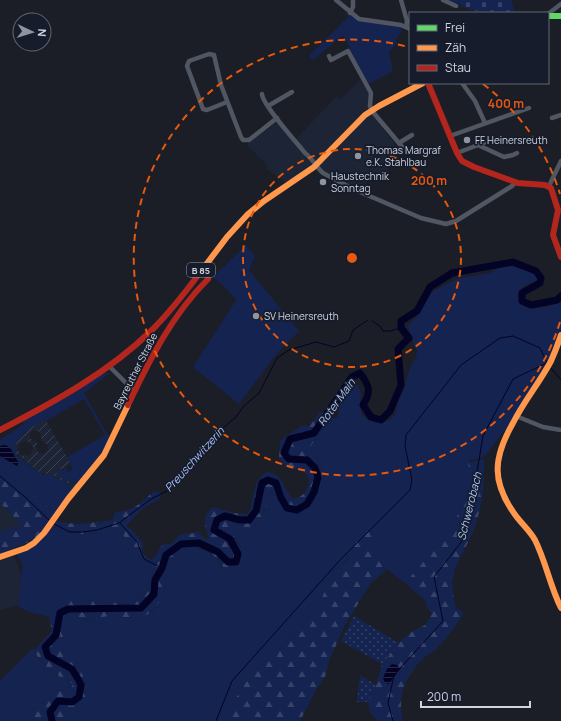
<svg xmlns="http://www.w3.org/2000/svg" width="561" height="721" viewBox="0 0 561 721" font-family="Manrope,sans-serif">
	<defs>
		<pattern id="industrial-furrows" width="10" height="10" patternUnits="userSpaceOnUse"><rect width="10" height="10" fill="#1c2436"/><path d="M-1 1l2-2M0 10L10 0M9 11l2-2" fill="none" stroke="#3c4353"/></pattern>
		<pattern id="forest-firs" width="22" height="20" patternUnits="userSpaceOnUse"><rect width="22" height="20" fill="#142350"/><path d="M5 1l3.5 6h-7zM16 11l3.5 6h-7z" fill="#354269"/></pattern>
		<pattern id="cemetery-stones" width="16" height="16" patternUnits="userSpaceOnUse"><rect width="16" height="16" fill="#142350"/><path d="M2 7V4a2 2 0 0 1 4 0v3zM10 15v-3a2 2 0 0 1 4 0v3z" fill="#354269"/></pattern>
		<pattern id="garden-dots" width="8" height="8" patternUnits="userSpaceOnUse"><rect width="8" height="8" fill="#142350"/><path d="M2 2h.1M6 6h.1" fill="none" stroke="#354269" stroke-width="1.8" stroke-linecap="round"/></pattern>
		<pattern id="water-rules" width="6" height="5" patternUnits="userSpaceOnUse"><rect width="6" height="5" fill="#030325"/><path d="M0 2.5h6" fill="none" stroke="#272744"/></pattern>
	</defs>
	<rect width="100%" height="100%" fill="#1b1e26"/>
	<g fill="#1c2436">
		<polygon points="360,80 370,94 369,109 400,151 384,158 390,174 352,187 312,165 286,183 267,169 267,165 248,146 248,143 277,122 294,141 337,96 340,100"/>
		<polygon points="0,503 23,525 0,532"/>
		<polygon points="14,556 21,574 19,601 18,605 0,610 0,561"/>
	</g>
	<path fill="url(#industrial-furrows)" fill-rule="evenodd" d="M 45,419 L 71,464 L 56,472 L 62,478 L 77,483 L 73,488 L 70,485 L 59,480 L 54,476 L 40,473 L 15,453 L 14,447 L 17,442 L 29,428 ZM 33,430 L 40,432 L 42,441 L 48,445 L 48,450 L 44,454 L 38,452 L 36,448 L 37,444 L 36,441 L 33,441 L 30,438 L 30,433 ZM 24,441 L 30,442 L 33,447 L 32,453 L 27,456 L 21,455 L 18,450 L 19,444 Z"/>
	<g fill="#142350" fill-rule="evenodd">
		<polygon points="351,14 355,17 402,26 401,32 396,40 397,43 389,52 393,70 386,75 368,84 353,56 346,40 343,35 313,60 309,56"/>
		<polygon points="246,245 255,256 249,270 299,331 278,352 239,404 193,367 236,300 226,288 213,277"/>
		<path d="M 505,265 L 527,270 L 537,276 L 537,280 L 523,287 L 518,292 L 519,302 C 530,312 549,307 561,302 L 561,330 L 550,359 L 510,423 L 485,456 L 469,461 L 473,476 L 469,492 L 461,506 L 452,529 L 405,583 C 390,573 376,562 368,546 L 350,557 L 333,572 L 321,600 L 300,629 L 249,677 L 223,719 L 226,721 L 60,721 L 60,719 L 80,712 C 88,682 90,677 64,658 C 63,644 60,624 70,613 L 88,620 L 103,616 L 115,616 L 133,618 L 152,612 C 156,606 162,598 164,591 C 166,585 165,580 166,575 C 169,560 183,546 199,549 C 211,551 216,557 222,568 L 242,548 L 231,532 L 230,528 L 256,526 L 266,509 L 268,498 L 272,492 L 278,499 L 312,504 C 323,482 327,467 310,447 L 330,419 L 338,417 C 339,403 342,393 353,384 L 358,385 L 361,394 L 360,403 L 362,414 L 368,420 L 377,423 L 388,421 L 395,415 L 399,398 L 403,392 L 410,367 L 416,358 L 417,350 C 412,342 412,335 407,326 L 416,318 L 418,311 L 427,297 L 434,291 L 458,278 L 485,274 L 492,272 L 499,267 Z"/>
		<path d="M 105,373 L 110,373 L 84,393 L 107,434 L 111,436 L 101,456 L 55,514 L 21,484 L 0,470 L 0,456 L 17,466 L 17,460 L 11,449 L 2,446 L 0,446 L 0,440 L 24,424 L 22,421 ZM 84,399 L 105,435 L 67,457 L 73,469 L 68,472 L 65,467 L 64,468 L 64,471 L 60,468 L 57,469 C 56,479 69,482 77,483 L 73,487 L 70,485 L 59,480 L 53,475 L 43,475 L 40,473 L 18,457 C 6,441 34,426 45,419 L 46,421 Z"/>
		<path d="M 53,526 C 72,538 96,535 117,528 L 135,549 L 145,566 L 154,572 L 149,588 L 130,604 L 102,602 L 80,599 L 66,600 L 52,612 L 49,617 C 38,614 28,613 18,606 L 21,574 L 23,566 L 17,555 L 38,543 Z"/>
		<polygon points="33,648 37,658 55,674 73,684 72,687 68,690 55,691 33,708 31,718 34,721 0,721 0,681"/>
	</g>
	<g fill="url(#forest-firs)">
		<path d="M 321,411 L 330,419 L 310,447 C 318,456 321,464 322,476 C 323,489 308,517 292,512 C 284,509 278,498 272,492 L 268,498 L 266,509 L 256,526 L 239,530 L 231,528 C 234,547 257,552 235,571 C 213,571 219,542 190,550 C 177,553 169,563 166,575 C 165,578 166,581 166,584 C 164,596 155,612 144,616 C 134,620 122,616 111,616 C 92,617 88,624 70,613 C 60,624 63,644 64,658 C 69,661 76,664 79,668 C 84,674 91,701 86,707 C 80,714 68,716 60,719 L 60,721 L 34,721 L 31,718 L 33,708 L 48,694 L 55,691 L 68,690 L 72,687 L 73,684 C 68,680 61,678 56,674 C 47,668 38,660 34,650 L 52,631 L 49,617 L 56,606 L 66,600 L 80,599 L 102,602 L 130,604 L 149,588 L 154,572 L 145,566 L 135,549 L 117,528 C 96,535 73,538 53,526 L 56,521 L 66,523 L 80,524 L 113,520 L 115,512 C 133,512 140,503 153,492 C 158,491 160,492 162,496 L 158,500 L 143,508 L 126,526 L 133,531 L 143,543 C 141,551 143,557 152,560 C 157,556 158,549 163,544 L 171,544 C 175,541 177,536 181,534 C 185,532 190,536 197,531 L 205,539 L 209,538 C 204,525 202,518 212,507 L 235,513 L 248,514 C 256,498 250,482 267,472 C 282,473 284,490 293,499 C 306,498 315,481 304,472 C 298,467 290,471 284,465 C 282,463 280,459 279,457 L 280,441 L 301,426 L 309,426 Z"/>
		<path d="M 484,459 C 485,484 482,509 473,532 C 467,547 456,561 453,577 C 451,587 454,598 456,608 L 464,613 C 457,624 450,634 442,643 C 437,649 431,653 425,657 C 405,675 397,695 403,721 L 378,721 L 370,712 L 368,702 L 376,685 L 382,664 L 399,643 L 410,633 L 425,625 L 432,614 L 426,605 L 426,601 L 405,583 L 452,529 L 461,506 L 469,492 L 473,476 L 470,473 L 468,463 Z"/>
		<polygon points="0,470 21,484 55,514 41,534 31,541 0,554 0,532 22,525 0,503"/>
		<polygon points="369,524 379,534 368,546 386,570 371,583 345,625 329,661 325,677 317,688 300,721 226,721 223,719 249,677 300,629 321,600 333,572 350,558 349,553"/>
	</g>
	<polygon fill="url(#cemetery-stones)" points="447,0 511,0 515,13 483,13 460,6 461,4"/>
	<g fill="url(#garden-dots)">
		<polygon points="354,616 399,643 382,664 341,641"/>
		<polygon points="360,675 376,685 368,702 357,702"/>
	</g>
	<g fill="url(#water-rules)">
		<path d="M 5,445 C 13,447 13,457 19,462 L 17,466 L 0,456 L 0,446 Z"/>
		<polygon points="392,664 397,665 400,669 389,684 385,683 383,678 387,669"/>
	</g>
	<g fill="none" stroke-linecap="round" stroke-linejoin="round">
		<g stroke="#030325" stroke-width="1">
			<polyline points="372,321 380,326 383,331 390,331 401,328"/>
			<polyline points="551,368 561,380"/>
			<polyline points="0,476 25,497 50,521"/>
			<polyline points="120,523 137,542 144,559 162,568"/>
			<polyline points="54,524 70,532 83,532 97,530 119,523 151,499 169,490 195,461 200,452 216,434 236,417 243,407 259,393 277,358 289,350 316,342 334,347 349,341 353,330 368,320"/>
			<polyline points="216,721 232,681 341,559 410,490 412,480 405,446 406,435 461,365 500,338 513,336 540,348 547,363 513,379 483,436 474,490 462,541 434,577 443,621 394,675 388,703 393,721"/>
		</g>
		<path stroke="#030325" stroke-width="7" d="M 52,721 L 50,712 L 58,701 L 72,702 L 79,697 L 81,685 L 78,679 L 72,669 L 48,656 L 45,647 L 56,635 L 60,613 L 68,609 L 141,608 L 154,594 L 155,580 L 162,568 L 166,555 L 181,544 L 199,543 L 218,552 L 228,562 L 236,562 L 238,554 L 230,539 L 214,530 L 217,520 L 225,516 L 240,520 L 249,520 L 256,511 L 262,483 L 268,480 L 276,483 L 281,498 L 287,508 L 297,510 L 307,504 L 314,492 L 318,477 L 315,468 L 307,460 L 289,459 L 284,453 L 290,439 L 314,433 L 352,377 L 360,373 C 369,385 372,391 363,405 L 371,417 L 381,420 L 390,411 L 401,385 L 398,349 L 409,338 L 401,328 L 401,321 L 417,311 L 430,287 L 452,273 L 513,262 L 536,271 L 541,278 L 540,283 L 522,293 L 522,301 L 531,305 L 557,300 L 561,296"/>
		<g stroke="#515663" stroke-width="4.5">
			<polyline points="336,0 359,19 401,25 410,29"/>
			<polyline points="401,0 407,21 406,27"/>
			<polyline points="443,0 456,6"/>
			<polyline points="350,13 353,7 353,0"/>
			<polyline points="548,14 561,4"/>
			<polyline points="329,56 331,60 348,51 371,93 370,106 372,111 404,149"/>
			<polyline points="462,83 475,101 485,123"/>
			<path d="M 262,94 C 262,104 297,143 305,153 C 313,159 316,167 323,173 L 353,189 L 421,218 L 446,224 L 456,221 L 512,186 L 516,182"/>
			<polyline points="227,102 207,110 203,109 187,66 189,61 209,54 214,55 221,85 241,137 243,140 249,140 277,118"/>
			<polyline points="268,106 292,92"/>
			<polyline points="552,118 561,115"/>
			<polyline points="450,136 529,108"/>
			<polyline points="399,143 412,135"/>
			<polyline points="478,145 504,157 513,155 517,153"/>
			<polyline points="457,153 491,140"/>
			<polyline points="549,186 561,161"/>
			<polyline points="109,366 134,391"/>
			<polyline points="516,416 543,427 561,430"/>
		</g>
		<polyline stroke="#63d668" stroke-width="6" points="548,16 561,16"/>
		<g stroke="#ff974d" stroke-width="6">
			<polyline points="199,274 227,237 248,214 264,201 314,167 365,115 379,106 423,83"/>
			<path d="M 561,335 C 558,344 555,352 551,361 C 540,382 524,401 513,423 C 493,458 491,482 516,516 C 522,524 530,531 535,540 C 546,562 550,586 561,608"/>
			<polyline points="0,557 26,548 34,543 44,533 68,499 104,455 128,405"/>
		</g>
		<g stroke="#b3261e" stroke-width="6">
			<polyline points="428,83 457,153 462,161 474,167 518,183 545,185 551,188 558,210 553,235 561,257"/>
			<path d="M 128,405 C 150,359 172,315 208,279"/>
			<path d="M 0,430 C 54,402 108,373 152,330 C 169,313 184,294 199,274"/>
		</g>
	</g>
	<g fill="none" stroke="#e8590c" stroke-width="2" stroke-dasharray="7 5">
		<circle cx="352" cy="258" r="109"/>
		<path d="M560 322A218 218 0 1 1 408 47M483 84A218 218 0 0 1 560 194"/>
	</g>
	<g fill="#90949e" stroke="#161c2b" stroke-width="1.5">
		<circle cx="467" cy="140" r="4"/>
		<circle cx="358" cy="156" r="4"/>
		<circle cx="323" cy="182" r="4"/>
		<circle cx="256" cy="316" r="4"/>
	</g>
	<g text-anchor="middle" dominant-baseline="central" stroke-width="3.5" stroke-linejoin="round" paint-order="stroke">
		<rect fill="#161c2b" stroke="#989da8" stroke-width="1" x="187" y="263" width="28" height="14" rx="3"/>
		<g font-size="9" font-weight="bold" fill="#cfd4de">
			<text x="201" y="270">B 85</text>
		</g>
		<g font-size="10" fill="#cfd4de" stroke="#161c2b" text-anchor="start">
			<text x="475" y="140">FF Heinersreuth</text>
			<text x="366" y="150">Thomas Margraf<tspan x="366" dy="12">e.K. Stahlbau</tspan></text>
			<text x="331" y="176">Haustechnik<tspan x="331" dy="12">Sonntag</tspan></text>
			<text x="264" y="316">SV Heinersreuth</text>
		</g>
		<g font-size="10" fill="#cfd4de" stroke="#161c2b">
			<text transform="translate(135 371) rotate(-63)">Bayreuther Straße</text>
		</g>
		<g font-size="11" font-style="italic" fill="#aac1f6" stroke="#161c2b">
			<text transform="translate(336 402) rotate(-54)">Roter Main</text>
			<text transform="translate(194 459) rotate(-48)">Preuschwitzerin</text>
			<text transform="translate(469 506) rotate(-76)">Schwerobach</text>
		</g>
	</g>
	<circle cx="352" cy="258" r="6" fill="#e8590c" stroke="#161c2b" stroke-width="2"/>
	<g font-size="12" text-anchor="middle" font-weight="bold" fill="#e8590c" stroke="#161c2b" stroke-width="3.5" stroke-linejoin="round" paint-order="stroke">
		<text x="506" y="108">400 m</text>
		<text x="429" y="185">200 m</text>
	</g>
	<rect x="409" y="12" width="140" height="72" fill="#161c2b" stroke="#606673"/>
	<rect x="417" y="25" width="20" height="6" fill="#63d668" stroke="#606673"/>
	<text x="445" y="32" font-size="12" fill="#cfd4de">Frei</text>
	<rect x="417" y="45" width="20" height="6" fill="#ff974d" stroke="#606673"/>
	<text x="445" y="52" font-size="12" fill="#cfd4de">Zäh</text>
	<rect x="417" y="65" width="20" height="6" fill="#b3261e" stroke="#606673"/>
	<text x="445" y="72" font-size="12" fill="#cfd4de">Stau</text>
	<g transform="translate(32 32) rotate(94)"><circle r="19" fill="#161c2b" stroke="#606673"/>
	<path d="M0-3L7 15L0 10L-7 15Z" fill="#90949e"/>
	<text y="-6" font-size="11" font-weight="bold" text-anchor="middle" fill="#cfd4de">N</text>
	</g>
	<path d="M421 701v6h109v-6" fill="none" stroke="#cfd4de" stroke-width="2"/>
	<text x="427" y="701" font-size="12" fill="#cfd4de" stroke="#161c2b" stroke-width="3" paint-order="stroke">200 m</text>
</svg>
